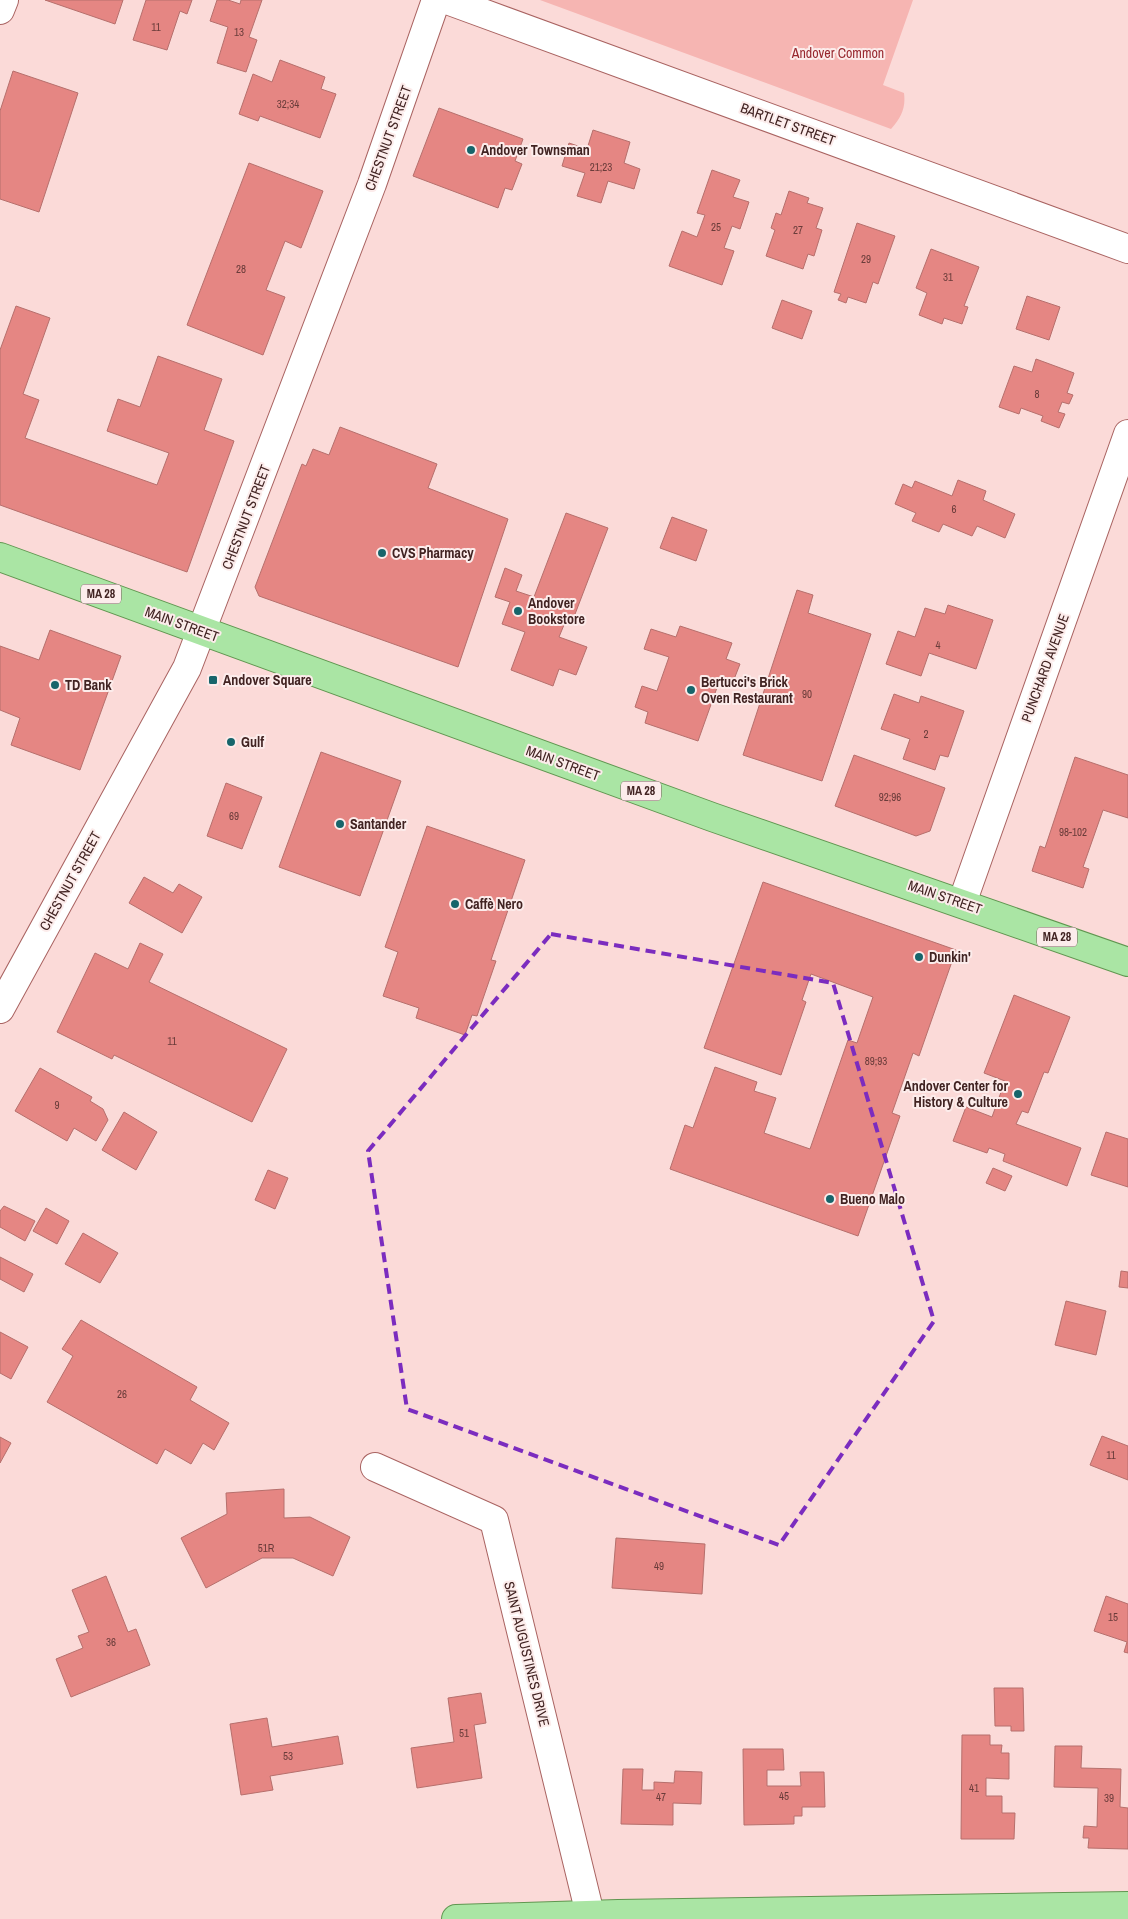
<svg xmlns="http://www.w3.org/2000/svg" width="1128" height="1919" viewBox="0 0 1128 1919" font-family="'Archivo Narrow',sans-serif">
	<rect width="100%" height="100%" fill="#fbdad8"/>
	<path fill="#f6b5b2" d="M 540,0 L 913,0 L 883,85 L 904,93 C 906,108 901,118 891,129 Z"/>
	<g fill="#e58683" stroke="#b66f6c">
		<polygon points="45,0 123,0 115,24"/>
		<polygon points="146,0 192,0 187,14 180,11 167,50 133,40"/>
		<polygon points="217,0 228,0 240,4 241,0 262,0 249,37 257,40 246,72 217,63 228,27 210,21"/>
		<polygon points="280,60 325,77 321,89 336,94 320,138 260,116 258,121 239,114 253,74 272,82"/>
		<polygon points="13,71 78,93 39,212 0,199 0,111"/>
		<polygon points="439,108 523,139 515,161 522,164 512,190 505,188 498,208 413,176"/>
		<polygon points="593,130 630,142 624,163 640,169 634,189 608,181 601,203 577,196 585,173 562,166 569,143 587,149"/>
		<polygon points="249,163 323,191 301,248 285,241 266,290 285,297 263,355 187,325"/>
		<polygon points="712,170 740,180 733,197 749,202 740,229 732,226 724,248 734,251 722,285 669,266 682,231 697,237 705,215 697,213"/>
		<polygon points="789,191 809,198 807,203 823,208 816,228 822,230 814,256 808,254 803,269 766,256 775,230 771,228 776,213 781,215"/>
		<polygon points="857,223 895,236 878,284 873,282 866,303 848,297 846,303 838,300 841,294 834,292"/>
		<polygon points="931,249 979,267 964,306 968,307 962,324 944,318 942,324 919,315 927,293 916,288"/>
		<polygon points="1027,296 1060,307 1049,340 1016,329"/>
		<polygon points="782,300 812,311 802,339 772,328"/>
		<polygon points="16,306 50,318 23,394 39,400 25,438 157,485 169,453 107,431 118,399 140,407 158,356 222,379 204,430 234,441 187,572 0,505 0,350"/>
		<polygon points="1036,359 1074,373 1067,393 1073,395 1069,404 1062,402 1058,412 1065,414 1059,428 1041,421 1043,416 1021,408 1019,414 999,407 1014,366 1032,372"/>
		<polygon points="340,427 437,464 428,488 508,519 458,667 259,596 255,587 302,464 306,466 313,449 329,455"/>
		<polygon points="958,480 986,491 983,500 1015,514 1005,538 977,526 972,536 943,524 939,532 912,521 916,513 895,504 903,484 912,488 915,481 952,496"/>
		<polygon points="566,513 608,528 572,622 566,620 559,637 587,647 576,675 559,669 553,686 511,670 525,632 502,624 510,602 495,597 505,568 522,575 516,591 534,597"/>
		<polygon points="672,517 707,530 696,561 660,548"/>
		<polygon points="797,590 813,595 808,613 871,634 822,781 743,755"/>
		<polygon points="948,605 993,620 976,669 929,653 921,676 886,664 898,631 915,637 925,608 945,614"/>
		<polygon points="680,626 732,643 726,659 740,664 731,687 719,682 698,741 645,723 648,712 635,707 642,686 657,691 669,657 644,649 651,629 676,637"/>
		<polygon points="50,630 121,656 80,770 11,745 20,718 0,710 0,646 39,660"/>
		<polygon points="894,694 919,703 921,696 964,711 948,757 940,755 935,770 903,759 910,739 881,729"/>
		<polygon points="321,752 401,781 360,896 279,867"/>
		<polygon points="854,755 945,788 930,831 916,836 835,806"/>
		<polygon points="1075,757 1128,775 1128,818 1103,810 1083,867 1089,869 1083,888 1032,871 1040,846 1045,848"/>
		<polygon points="226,783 262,797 242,849 207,836"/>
		<polygon points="427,826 525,860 491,960 496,961 477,1016 472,1015 465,1035 416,1018 419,1008 383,996 398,952 385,947"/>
		<polygon points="144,877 173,893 179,884 202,897 182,933 129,903"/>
		<polygon points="763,882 956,950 919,1056 913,1053 892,1113 900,1116 858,1236 670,1169 685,1125 693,1128 715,1067 757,1082 754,1091 776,1098 764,1133 810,1149 848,1040 857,1043 873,997 811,974 802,1000 806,1002 781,1075 704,1048"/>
		<polygon points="140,943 163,954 149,982 287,1049 252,1122 114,1055 112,1059 57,1032 95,953 128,969"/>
		<polygon points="1014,995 1070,1017 1048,1073 1044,1072 1028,1113 1022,1111 1016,1124 1081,1148 1067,1186 1003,1161 1005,1154 989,1148 987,1153 953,1141 966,1107 992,1117 1005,1081 984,1073"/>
		<polygon points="40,1068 92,1097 90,1101 103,1109 108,1120 96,1141 74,1128 67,1141 15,1111"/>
		<polygon points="124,1112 157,1132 136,1170 102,1150"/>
		<polygon points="1106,1132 1128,1139 1128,1187 1091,1175"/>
		<polygon points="993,1168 1012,1176 1005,1191 986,1183"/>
		<polygon points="268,1170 288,1178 275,1209 255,1200"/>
		<polygon points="4,1206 35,1221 25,1241 0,1227 0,1211"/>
		<polygon points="46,1208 69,1221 57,1244 33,1231"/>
		<polygon points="83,1233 118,1253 100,1283 65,1264"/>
		<polygon points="0,1257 33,1274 24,1292 0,1279"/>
		<polygon points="1121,1271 1128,1272 1128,1288 1119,1287"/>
		<polygon points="1066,1301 1106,1311 1096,1355 1055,1345"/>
		<polygon points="81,1320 197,1387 190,1400 229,1423 214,1450 203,1443 191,1464 165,1449 157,1464 47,1402 73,1356 62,1349"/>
		<polygon points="0,1332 28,1347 11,1379 0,1373"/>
		<polygon points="1102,1436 1128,1446 1128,1480 1090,1465"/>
		<polygon points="0,1437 11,1443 0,1463"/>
		<polygon points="284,1489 284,1518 310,1517 350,1537 333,1576 293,1558 262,1558 206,1588 181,1538 227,1514 226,1493"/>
		<polygon points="616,1538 705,1544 702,1594 612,1588"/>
		<polygon points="106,1576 128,1632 136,1629 150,1665 71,1697 56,1659 83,1648 78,1636 89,1632 72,1590"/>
		<polygon points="1106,1596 1128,1604 1128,1653 1124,1652 1127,1642 1094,1631"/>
		<polygon points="994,1688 1023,1688 1024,1731 1011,1731 1011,1726 995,1726"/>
		<polygon points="481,1693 486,1723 474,1725 482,1778 417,1788 411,1748 454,1742 448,1698"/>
		<polygon points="267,1718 272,1747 338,1736 343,1764 270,1776 273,1790 241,1795 230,1724"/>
		<polygon points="962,1735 990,1735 990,1745 1002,1745 1001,1753 1009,1753 1009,1779 986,1778 986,1796 1002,1796 1002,1813 1015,1813 1014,1839 961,1839"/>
		<polygon points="1055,1746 1082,1746 1081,1768 1121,1769 1120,1807 1128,1808 1128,1849 1088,1848 1089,1838 1083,1838 1084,1826 1097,1827 1098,1788 1054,1787"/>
		<polygon points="743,1749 783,1749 784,1770 767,1770 767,1786 801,1786 800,1772 824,1772 825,1807 802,1807 802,1816 794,1816 794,1824 744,1825"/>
		<polygon points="623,1769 643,1769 642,1790 654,1790 654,1782 674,1783 675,1771 702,1772 701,1804 673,1803 673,1825 621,1824"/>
	</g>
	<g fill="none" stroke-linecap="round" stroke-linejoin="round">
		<defs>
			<g id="minor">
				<polyline points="447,0 1128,249"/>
				<polyline points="0,10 4,0"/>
				<polyline points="962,903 1128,434"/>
				<polyline points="0,1009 187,668 372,184 436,0"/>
				<polyline points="375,1467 494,1520 590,1914"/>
			</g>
			<g id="major">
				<polyline points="0,557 712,817 1128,962"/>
				<polyline points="456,1919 618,1914 1128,1906"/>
			</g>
		</defs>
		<use href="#minor" stroke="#a96361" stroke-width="30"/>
		<use href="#major" stroke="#609650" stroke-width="30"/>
		<use href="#minor" stroke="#fff" stroke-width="28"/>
		<use href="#major" stroke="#aae5a4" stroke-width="28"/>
	</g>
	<path fill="none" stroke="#7b2cbf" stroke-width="4" stroke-dasharray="10 6" stroke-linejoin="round" d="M 551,934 L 833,983 L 934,1321 L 779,1545 L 407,1409 L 368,1151 Z"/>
	<g fill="#17656b" stroke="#fceceb" stroke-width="2">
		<circle cx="471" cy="150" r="5"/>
		<circle cx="382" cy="553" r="5"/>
		<circle cx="518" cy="611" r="5"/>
		<rect x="208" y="675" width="10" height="10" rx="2.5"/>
		<circle cx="55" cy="685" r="5"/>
		<circle cx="691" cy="690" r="5"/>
		<circle cx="231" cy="742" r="5"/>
		<circle cx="340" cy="824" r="5"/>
		<circle cx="455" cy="904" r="5"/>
		<circle cx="919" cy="957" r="5"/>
		<circle cx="1018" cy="1094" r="5"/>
		<circle cx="830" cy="1199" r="5"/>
	</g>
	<g text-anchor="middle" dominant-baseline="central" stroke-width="4" stroke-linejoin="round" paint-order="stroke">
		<g font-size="11" fill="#6a3c3a">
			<text x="156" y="27">11</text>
			<text x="239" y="32">13</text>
			<text x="288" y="104">32;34</text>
			<text x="601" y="167">21;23</text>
			<text x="716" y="227">25</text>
			<text x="798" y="230">27</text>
			<text x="866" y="259">29</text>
			<text x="241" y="269">28</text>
			<text x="948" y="277">31</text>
			<text x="1037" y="394">8</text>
			<text x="954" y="509">6</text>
			<text x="938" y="645">4</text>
			<text x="807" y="694">90</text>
			<text x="926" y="734">2</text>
			<text x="890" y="797">92;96</text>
			<text x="234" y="816">69</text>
			<text x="1073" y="832">98-102</text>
			<text x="172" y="1041">11</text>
			<text x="876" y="1061">89;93</text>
			<text x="57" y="1105">9</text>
			<text x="122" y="1394">26</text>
			<text x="1111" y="1455">11</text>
			<text x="266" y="1548">51R</text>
			<text x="659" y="1566">49</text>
			<text x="1113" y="1617">15</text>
			<text x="111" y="1642">36</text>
			<text x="464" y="1733">51</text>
			<text x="288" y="1756">53</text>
			<text x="974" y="1788">41</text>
			<text x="784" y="1796">45</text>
			<text x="661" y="1797">47</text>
			<text x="1109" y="1798">39</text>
		</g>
		<g fill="#fceceb" stroke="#795f5e" stroke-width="1">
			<rect x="81" y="584.5" width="40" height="19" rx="4"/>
			<rect x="621" y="781.5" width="40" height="19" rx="4"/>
			<rect x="1037" y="927.5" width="40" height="19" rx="4"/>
		</g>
		<g font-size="12" font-weight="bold" fill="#412322">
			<text x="101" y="594">MA 28</text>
			<text x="641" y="791">MA 28</text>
			<text x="1057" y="937">MA 28</text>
		</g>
		<g font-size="14" fill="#98282f" stroke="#fceceb">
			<text x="838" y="53">Andover Common</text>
		</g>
		<g font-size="14" fill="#412322" stroke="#fceceb">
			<text transform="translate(788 124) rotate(20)">BARTLET STREET</text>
			<text transform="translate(388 138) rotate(-70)">CHESTNUT STREET</text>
			<text transform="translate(246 517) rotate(-69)">CHESTNUT STREET</text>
			<text transform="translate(182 624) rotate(20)">MAIN STREET</text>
			<text transform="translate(1045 668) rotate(-70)">PUNCHARD AVENUE</text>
			<text transform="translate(563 763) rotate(20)">MAIN STREET</text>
			<text transform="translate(70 881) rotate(-61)">CHESTNUT STREET</text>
			<text transform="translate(945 897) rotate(19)">MAIN STREET</text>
			<text transform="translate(527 1654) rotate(76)">SAINT AUGUSTINES DRIVE</text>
		</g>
		<g font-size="14" font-weight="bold" fill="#412322" stroke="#fceceb" text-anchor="start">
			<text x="481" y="150">Andover Townsman</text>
			<text x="392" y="553">CVS Pharmacy</text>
			<text x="528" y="603">Andover<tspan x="528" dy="16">Bookstore</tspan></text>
			<text x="223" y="680">Andover Square</text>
			<text x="701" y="682">Bertucci's Brick<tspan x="701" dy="16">Oven Restaurant</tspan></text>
			<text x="65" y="685">TD Bank</text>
			<text x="241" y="742">Gulf</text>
			<text x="350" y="824">Santander</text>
			<text x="465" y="904">Caffè Nero</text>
			<text x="929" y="957">Dunkin'</text>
			<text x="1008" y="1086" text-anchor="end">Andover Center for<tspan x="1008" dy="16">History &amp; Culture</tspan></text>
			<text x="840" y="1199">Bueno Malo</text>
		</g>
	</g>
</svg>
